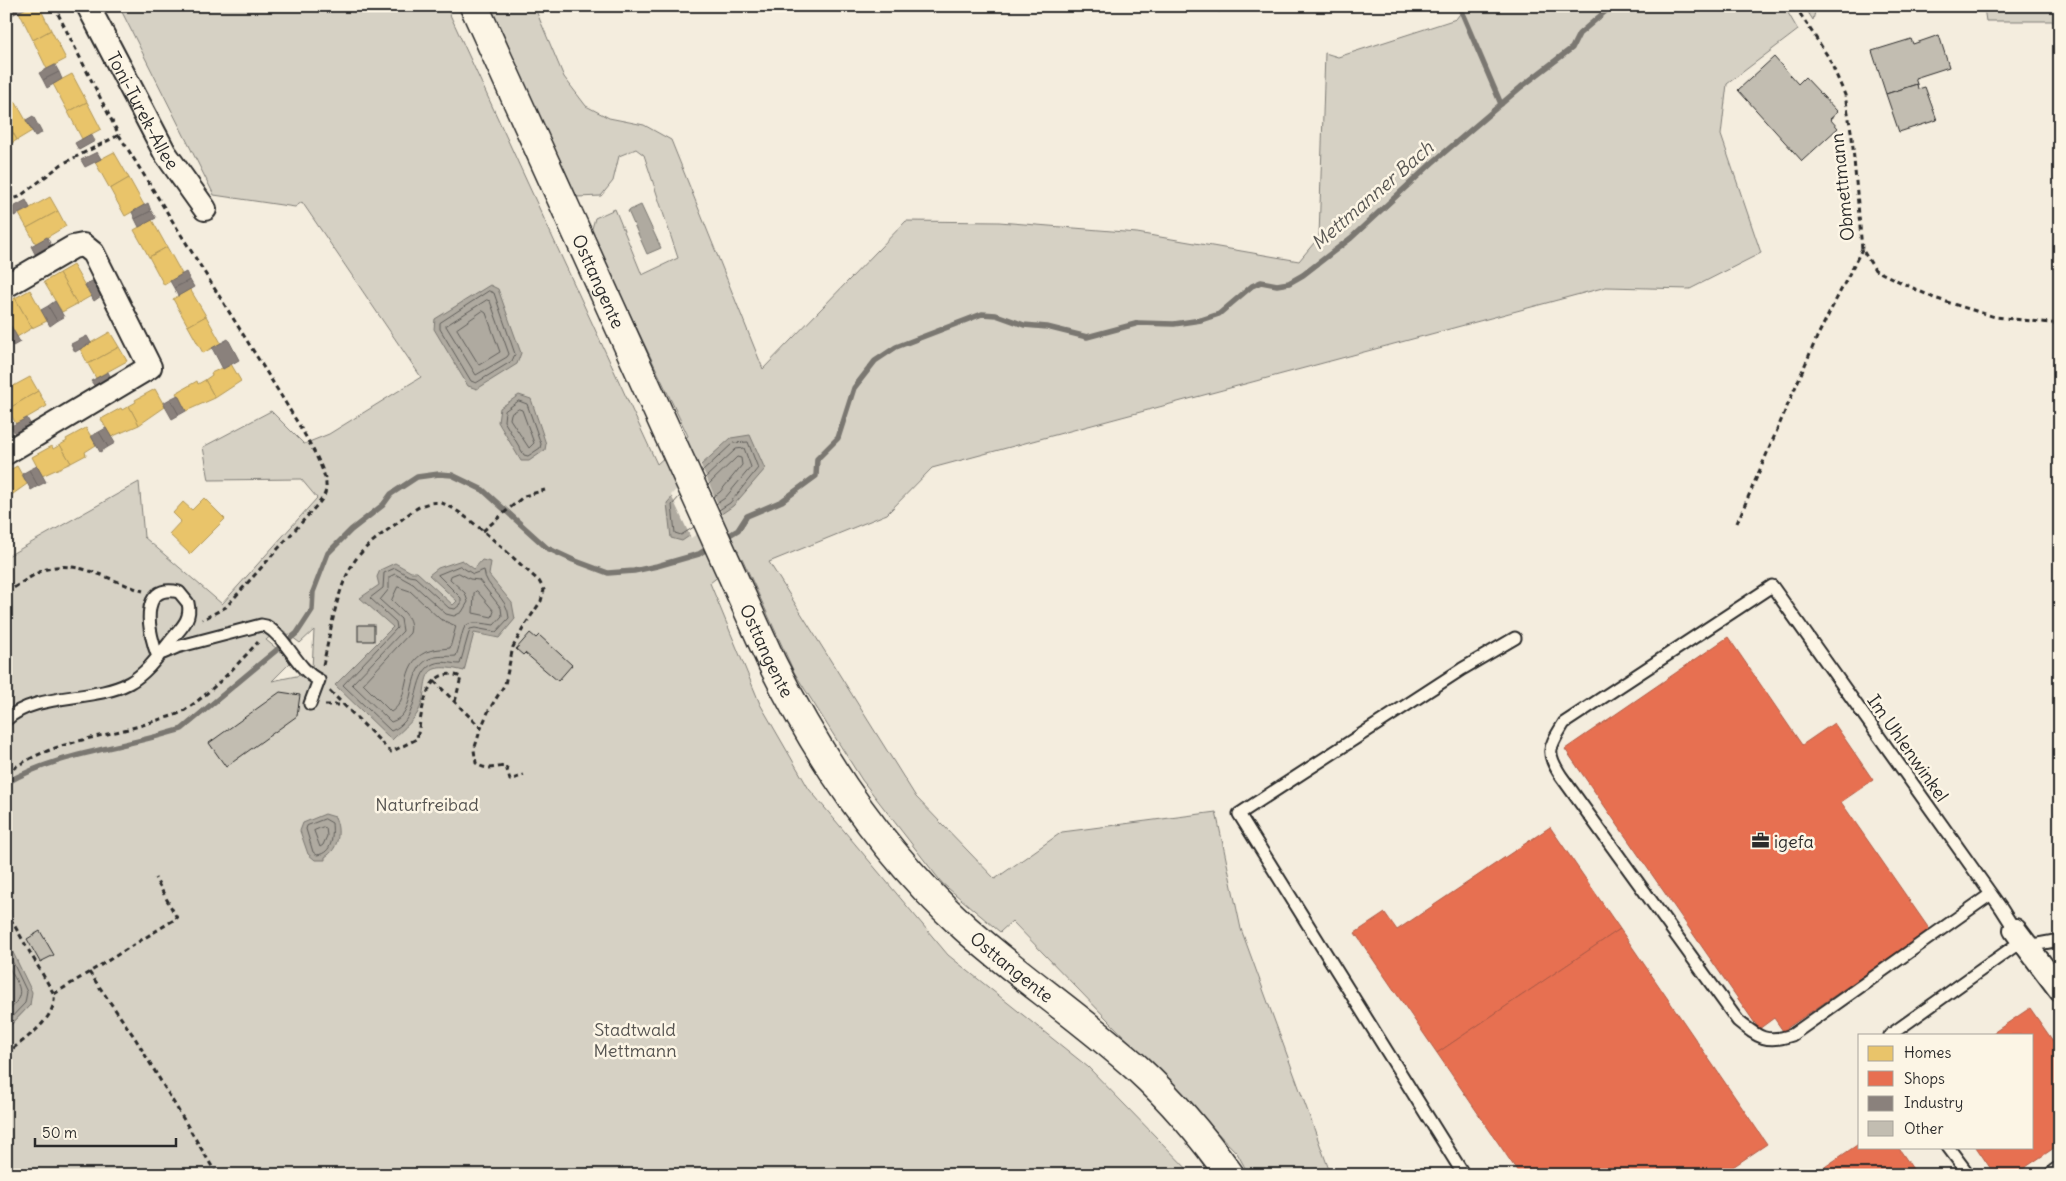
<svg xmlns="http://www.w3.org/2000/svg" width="2066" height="1181" viewBox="0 0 2066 1181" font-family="Delius,sans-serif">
	<rect width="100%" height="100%" fill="#f4edde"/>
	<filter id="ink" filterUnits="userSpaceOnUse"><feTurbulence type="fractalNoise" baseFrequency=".02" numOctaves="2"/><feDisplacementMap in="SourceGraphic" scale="10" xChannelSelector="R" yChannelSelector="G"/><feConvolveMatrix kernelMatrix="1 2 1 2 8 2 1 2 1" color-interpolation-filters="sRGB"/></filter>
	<g filter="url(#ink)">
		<g fill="#d6d1c4" stroke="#807e78" fill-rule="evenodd">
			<path d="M 119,6 L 446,6 L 657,464 L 688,436 L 591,232 L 595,218 L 615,209 L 642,275 L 678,258 L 644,155 L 636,149 L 619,156 L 613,181 L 601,196 L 577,197 L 489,6 L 534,6 L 564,77 L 586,106 L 609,118 L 644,125 L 671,140 L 763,369 L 906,221 L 999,222 L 1137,233 L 1299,261 L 1319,237 L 1325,53 L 1338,57 L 1456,19 L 1466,6 L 1784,6 L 1798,30 L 1727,84 L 1721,135 L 1761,253 L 1690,289 L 1606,287 L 932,468 L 887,514 L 769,562 L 916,797 L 995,879 L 1062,832 L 1216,812 L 1241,929 L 1331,1175 L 1249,1175 L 1237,1153 L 1012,921 L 1000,932 L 942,883 L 862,780 L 794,672 L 742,558 L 710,583 L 760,704 L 809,789 L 948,955 L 1088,1067 L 1193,1175 L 6,1175 L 6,1030 L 30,1005 L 6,938 L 6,557 L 139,482 L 144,537 L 222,604 L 317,498 L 301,479 L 209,480 L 203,447 L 271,411 L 304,444 L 329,434 L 421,377 L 302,202 L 295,207 L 214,195 ZM 280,628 L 300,643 L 314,630 L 312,669 L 306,674 L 272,681 L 292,661 L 266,640 Z"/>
			<polygon points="1804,6 2060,6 2060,21 1986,21 1984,8 1816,8 1813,20"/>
		</g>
		<g fill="#afaaa0" stroke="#7a7771">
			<polygon points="641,205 661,248 647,254 628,211"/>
			<polygon points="490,285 498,289 521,353 517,364 477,389 468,386 434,329 435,319"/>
			<polygon points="519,395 531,399 546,444 545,450 529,461 521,461 498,422 500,408"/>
			<polygon points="750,435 765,469 733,506 682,541 671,538 667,503 701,465 731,438"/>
			<path d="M 462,560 L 474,569 L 482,560 L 491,562 L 489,575 L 512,603 L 515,619 L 499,638 L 474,633 L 464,671 C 412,658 433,686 417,714 C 411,723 400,732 392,740 L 335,685 L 393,627 L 360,598 L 379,585 L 377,577 L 380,570 L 395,563 L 411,572 L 417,572 L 453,605 L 457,601 L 429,575 L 438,568 Z"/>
			<path d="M 325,814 L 335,817 C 341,831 339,849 325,857 L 325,860 L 315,860 L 308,854 L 300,831 L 303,823 Z"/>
			<polygon points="6,938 32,992 30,1005 6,1030"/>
		</g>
		<polygon fill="#f4edde" points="700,463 723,516 691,538 671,495"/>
		<g fill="#e9c46a" stroke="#b09657">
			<polygon points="30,6 39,6 51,30 33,40 19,12"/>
			<polygon points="51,30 66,59 47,69 33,40"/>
			<polygon points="72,74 87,102 68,112 53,84"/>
			<polygon points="15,101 32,131 17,140 6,120 6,106"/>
			<polygon points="87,102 101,129 82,139 68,112"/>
			<polygon points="6,120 17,140 6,146"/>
			<polygon points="114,152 129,178 110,189 95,162"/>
			<polygon points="129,178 144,205 125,216 110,189"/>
			<polygon points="50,197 58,211 27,228 19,214"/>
			<polygon points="58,211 66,226 36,244 27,228"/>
			<polygon points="152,220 167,247 149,257 134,230"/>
			<polygon points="167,247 182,274 164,285 149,257"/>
			<polygon points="73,265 91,296 77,304 59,273"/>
			<polygon points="59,273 77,304 62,312 44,282"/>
			<polygon points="190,289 206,316 188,326 173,299"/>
			<polygon points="30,290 47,321 32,328 15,298"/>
			<polygon points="15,298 32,328 17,337 6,318 6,303"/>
			<polygon points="206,316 221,343 203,353 188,326"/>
			<polygon points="110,332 119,347 88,364 80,349"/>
			<polygon points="119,347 127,361 96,378 88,364"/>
			<polygon points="231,364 241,381 215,398 205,380 212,375 211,373"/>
			<polygon points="30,377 38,391 8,409 6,390"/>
			<polygon points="205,380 215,398 186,411 176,393 197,381 198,384"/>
			<polygon points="155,389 165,407 139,425 129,406 136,402 135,400"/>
			<polygon points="38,391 47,406 16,424 8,409"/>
			<polygon points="129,406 139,425 111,437 101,419 121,408 122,410"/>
			<polygon points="86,428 96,445 85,452 86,455 71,463 60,445 67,441 66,439"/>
			<polygon points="60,445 71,463 42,476 32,457 52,446 53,449"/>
			<polygon points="17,466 27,484 6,499 6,472"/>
			<polygon points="204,498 225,519 190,554 169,534 181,521 173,513 183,502 192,510"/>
		</g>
		<g fill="#e76f51" stroke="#af5b46">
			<polygon points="1728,637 1802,745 1834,723 1873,780 1841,802 1930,930 1783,1031 1774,1018 1759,1029 1565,749"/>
			<polygon points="1550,827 1620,929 1437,1053 1355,933 1385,913 1397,930"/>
			<polygon points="1620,929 1767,1144 1721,1175 1520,1175 1437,1053"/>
			<polygon points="2030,1008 2060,1051 2060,1144 2014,1175 1995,1175 1976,1147 2032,1147 2032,1035 1990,1035"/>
			<polygon points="1860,1143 1860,1147 1898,1147 1917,1175 1813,1175"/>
		</g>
		<g fill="#8a817c" stroke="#6e6764">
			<polygon points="11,6 25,6 26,8 10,16 6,8"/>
			<polygon points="55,65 59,72 43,80 39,73"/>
			<polygon points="59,72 62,79 47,88 43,80"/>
			<polygon points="33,116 42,133 35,136 26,120"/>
			<polygon points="91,134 95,141 79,150 75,143"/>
			<polygon points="97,152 101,159 85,167 81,160"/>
			<polygon points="26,200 30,208 14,216 10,209"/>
			<polygon points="148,203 151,211 135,219 132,212"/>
			<polygon points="151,211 156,218 139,227 135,219"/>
			<polygon points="47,237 51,245 35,254 31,246"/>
			<polygon points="186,272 190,280 174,288 170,281"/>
			<polygon points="190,280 194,287 178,296 174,288"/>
			<polygon points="92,281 101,296 94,301 85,285"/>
			<polygon points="55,301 64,317 57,321 48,306"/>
			<polygon points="48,306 57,321 50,326 41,310"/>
			<polygon points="11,326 20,342 13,346 6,335 6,329"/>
			<polygon points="87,336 91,343 75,352 71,344"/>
			<polygon points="228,339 239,360 223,369 212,348"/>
			<polygon points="108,372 112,380 96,388 91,381"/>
			<polygon points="178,395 186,411 179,415 170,399"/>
			<polygon points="170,399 179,415 172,419 163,403"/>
			<polygon points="27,418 31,425 15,434 11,426"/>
			<polygon points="106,428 115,443 108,447 99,432"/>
			<polygon points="99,432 108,447 100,452 91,436"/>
			<polygon points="37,466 46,482 38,486 29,470"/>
			<polygon points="29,470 38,486 31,490 22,474"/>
		</g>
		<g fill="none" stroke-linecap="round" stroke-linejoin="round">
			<g stroke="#605e5a" stroke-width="1">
				<polygon points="489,291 494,293 515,354 512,361 476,383 471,381 440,329 440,323"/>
				<polygon points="487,300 490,301 509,354 507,357 476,375 446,326"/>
				<polygon points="483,311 486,313 500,352 479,365 457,329"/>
				<polygon points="519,401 527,404 541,444 540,448 528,456 524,455 504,421 505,411"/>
				<polygon points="519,409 522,410 534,443 529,448 510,419 511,414"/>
				<polyline points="702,472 733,443 748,442 758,468 730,503 719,510"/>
				<polyline points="705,478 736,449 744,448 751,467 725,498 716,504"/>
				<polyline points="708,485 737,457 741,458 742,465 720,492 713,497"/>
				<polyline points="680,496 672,505 675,533 681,535 694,527"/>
				<path d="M 460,566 L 473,574 L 484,570 C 485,589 508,596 509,618 L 496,632 L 475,628 L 470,629 L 460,664 C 451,664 442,660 433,664 C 410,674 423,719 391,731 L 343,685 L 397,628 L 396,622 L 370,598 L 383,588 L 384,573 L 395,568 L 409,576 L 415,577 L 449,608 L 455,609 L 461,604 L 461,598 L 438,575 Z"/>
				<path d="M 459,573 L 470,579 L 479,580 L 501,608 L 502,616 L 494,625 C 456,619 467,626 456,656 C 447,657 438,655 429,659 C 404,671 419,714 391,722 L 352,684 L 403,631 L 401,619 L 380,600 L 389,589 L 389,577 L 395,574 L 413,584 L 446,614 L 454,616 L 462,612 L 468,602 L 465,593 L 450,579 L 451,576 Z"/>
				<path d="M 398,587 L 410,591 L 440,619 L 456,626 L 450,648 C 442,649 434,649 426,652 C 398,665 412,699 391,712 L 363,684 L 410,633 C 414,617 402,611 392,600 Z"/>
				<polygon points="477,591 494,611 492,617 473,613 474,593"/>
				<path d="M 325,819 L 332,823 C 333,836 333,853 317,855 L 313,852 L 306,829 L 307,826 Z"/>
				<polygon points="323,827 326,828 327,836 323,845 320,847 314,831"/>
				<polyline points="6,948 27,992 25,1003 6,1023"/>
				<path d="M 6,962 C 19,988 29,991 6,1014"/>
			</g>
			<g stroke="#7a7771" stroke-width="5.5">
				<polyline points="1459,6 1501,104"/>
				<polyline points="723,539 738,530 747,516 782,501 816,476 817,459 838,438 854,388 875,361 896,347 982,314 996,315 1024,325 1047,327 1087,337 1139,323 1174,324 1201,320 1219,314 1252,286 1261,282 1277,285 1289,283 1303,275 1351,238 1432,163 1521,87 1572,48 1579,34 1607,10 1616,6"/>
				<path d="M 6,783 C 60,752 124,748 182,729 L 297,633 L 312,610 L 313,592 L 328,553 L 351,530 L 383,505 L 391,494 L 417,477 L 439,474 L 452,475 L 483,490 L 547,548 L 573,560 L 608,573 L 634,571 L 657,566 L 699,554 L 711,546"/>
			</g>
		</g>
		<g fill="#c2bdb1" stroke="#2b2b2b">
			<polygon points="1187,6 1221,6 1220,12"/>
			<polygon points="1939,35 1949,67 1915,78 1917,84 1886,94 1872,51 1911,39 1913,44"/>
			<polygon points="1774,57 1798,84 1805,77 1838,112 1830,119 1838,128 1802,161 1738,90"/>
			<polygon points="1917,84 1918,89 1925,87 1937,120 1899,132 1886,94"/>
			<rect x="358" y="625" width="16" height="16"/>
			<polygon points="530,633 536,638 539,635 572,665 558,681 525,653 523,655 516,649"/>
			<polygon points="280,692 300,695 297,716 226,767 209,743"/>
			<polygon points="40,931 54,955 40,962 27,939"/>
		</g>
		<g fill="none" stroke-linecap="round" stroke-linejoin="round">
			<defs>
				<g id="lane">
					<path d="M 163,653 L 177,647 L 261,625 L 266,626 C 288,639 296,669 319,680 L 310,704"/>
					<path d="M 6,720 C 36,692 93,702 129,683 C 147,673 160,654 172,639 C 181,628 192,619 188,603 L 179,592 C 137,582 149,635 158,657"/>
					<path d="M 1991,894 L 1792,1035 C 1766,1044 1758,1037 1738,1021 L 1561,776 C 1545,751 1549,748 1564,723 L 1772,586 L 2001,908 L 2015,930"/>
					<polyline points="2027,946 2060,940"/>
					<polyline points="1890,1035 2023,940"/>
					<polyline points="1948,1147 1969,1175"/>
					<polyline points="1464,1175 1239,814 1462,669 1515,638"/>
				</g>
				<g id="street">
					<path id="s1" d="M 88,6 L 165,153 L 205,209"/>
					<polyline points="6,286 73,247 83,245 93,253 150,367 6,453"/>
					<polyline points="2015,930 2060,990"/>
					<polyline points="2057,1175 2060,1173"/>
				</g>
				<g id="secondary">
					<path id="s2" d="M 474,6 L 772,663 C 821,762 884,854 965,928 C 1021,978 1083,1019 1138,1069 C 1173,1101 1203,1137 1230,1175"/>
				</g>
			</defs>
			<use href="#lane" stroke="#2b2b2b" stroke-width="15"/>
			<use href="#street" stroke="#2b2b2b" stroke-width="26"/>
			<use href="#secondary" stroke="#2b2b2b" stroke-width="31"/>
			<g stroke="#2b2b2b" stroke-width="3" stroke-dasharray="5 4" stroke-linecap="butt">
				<path d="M 54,6 L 119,135 L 282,397 C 293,416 326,465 326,485 C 327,492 323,498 319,503 L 226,607 L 202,620"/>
				<polyline points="1795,6 1829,58 1845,95 1852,137 1862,249 1875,270 1934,298 1995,317 2060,324"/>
				<polyline points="6,201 19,197 62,164 119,135"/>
				<polyline points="1737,523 1817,337 1862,249"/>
				<polyline points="483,531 524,496 545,490"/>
				<path d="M 6,592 C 20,585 32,574 47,569 C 78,559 113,582 143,591"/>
				<path d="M 323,665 C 331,632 337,580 360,554 C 371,541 387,531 401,520 C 412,511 425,500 441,503 C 463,508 519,564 539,581 L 544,590 L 541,601 L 525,625 L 513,647 L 505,684 L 489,710 L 481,728"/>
				<path d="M 434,681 L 481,728 L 474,750 L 476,763 C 485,771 495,767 506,766 L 510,780 L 524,775"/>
				<polyline points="330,691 344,705"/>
				<path d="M 325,705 L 344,705 L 391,752 L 417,739 C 422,715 424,662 461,677 L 455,702"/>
				<path d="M 6,774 C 48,741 99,739 149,723 C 159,719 172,717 182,712 C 210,694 236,666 258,642"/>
				<path d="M 6,911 L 54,994 C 57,1020 24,1039 6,1054"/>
				<polyline points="89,972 135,1038 217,1175"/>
				<polyline points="54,994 177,918 155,878"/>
			</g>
			<use href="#lane" stroke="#fcf5e5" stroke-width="11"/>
			<use href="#street" stroke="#fcf5e5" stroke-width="22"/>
			<use href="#secondary" stroke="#fcf5e5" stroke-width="28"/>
		</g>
	</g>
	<defs>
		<symbol id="office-bare" viewBox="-9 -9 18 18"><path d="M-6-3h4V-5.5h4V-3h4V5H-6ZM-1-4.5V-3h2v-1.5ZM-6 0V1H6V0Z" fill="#2b2b2b" stroke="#fcf5e5" stroke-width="2.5" paint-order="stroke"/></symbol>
	</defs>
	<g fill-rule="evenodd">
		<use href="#office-bare" x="1748" y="828" width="25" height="25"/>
	</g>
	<g text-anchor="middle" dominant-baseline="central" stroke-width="5" stroke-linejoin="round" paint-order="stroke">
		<g font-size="18" fill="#2b2b2b" stroke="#fcf5e5">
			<text stroke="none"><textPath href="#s1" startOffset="118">Toni-Turek-Allee</textPath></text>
			<text transform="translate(1842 187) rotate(-96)">Obmettmann</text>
			<text stroke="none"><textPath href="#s2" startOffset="302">Osttangente</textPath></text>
			<text stroke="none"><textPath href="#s2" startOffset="708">Osttangente</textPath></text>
			<text transform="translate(1908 748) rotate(55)">Im Uhlenwinkel</text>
			<text stroke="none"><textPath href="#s2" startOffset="1112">Osttangente</textPath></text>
		</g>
		<g font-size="18" fill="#565451" stroke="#fcf5e5">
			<text x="427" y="804">Naturfreibad</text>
			<text x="635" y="1029">Stadtwald<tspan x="635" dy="21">Mettmann</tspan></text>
		</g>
		<g font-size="18" fill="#2b2b2b" stroke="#fcf5e5" text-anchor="start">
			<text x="1774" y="841">igefa</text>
		</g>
		<g font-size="19" font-style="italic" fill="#595754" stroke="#fcf5e5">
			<text transform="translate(1372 195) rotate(-41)">Mettmanner Bach</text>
		</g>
	</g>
	<rect width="2066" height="1181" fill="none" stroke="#fcf5e5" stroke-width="25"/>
	<rect x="12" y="12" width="2041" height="1156" fill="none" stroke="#2b2b2b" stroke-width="2" filter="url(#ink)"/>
	<rect x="1858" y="1034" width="175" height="115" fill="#fcf5e5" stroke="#a8a49b"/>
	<rect x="1868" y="1046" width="25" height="15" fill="#e9c46a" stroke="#a8a49b"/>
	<text x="1904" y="1058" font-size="15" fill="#2b2b2b">Homes</text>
	<rect x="1868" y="1071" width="25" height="15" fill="#e76f51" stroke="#a8a49b"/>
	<text x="1904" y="1084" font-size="15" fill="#2b2b2b">Shops</text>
	<rect x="1868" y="1096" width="25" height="15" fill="#8a817c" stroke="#a8a49b"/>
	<text x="1904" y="1108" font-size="15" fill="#2b2b2b">Industry</text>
	<rect x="1868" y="1121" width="25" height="15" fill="#c2bdb1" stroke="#a8a49b"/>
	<text x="1904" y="1134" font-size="15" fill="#2b2b2b">Other</text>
	<path d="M35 1138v8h141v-8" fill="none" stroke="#2b2b2b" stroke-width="2.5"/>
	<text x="42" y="1138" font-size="15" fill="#2b2b2b" stroke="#fcf5e5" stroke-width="4" paint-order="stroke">50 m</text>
</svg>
